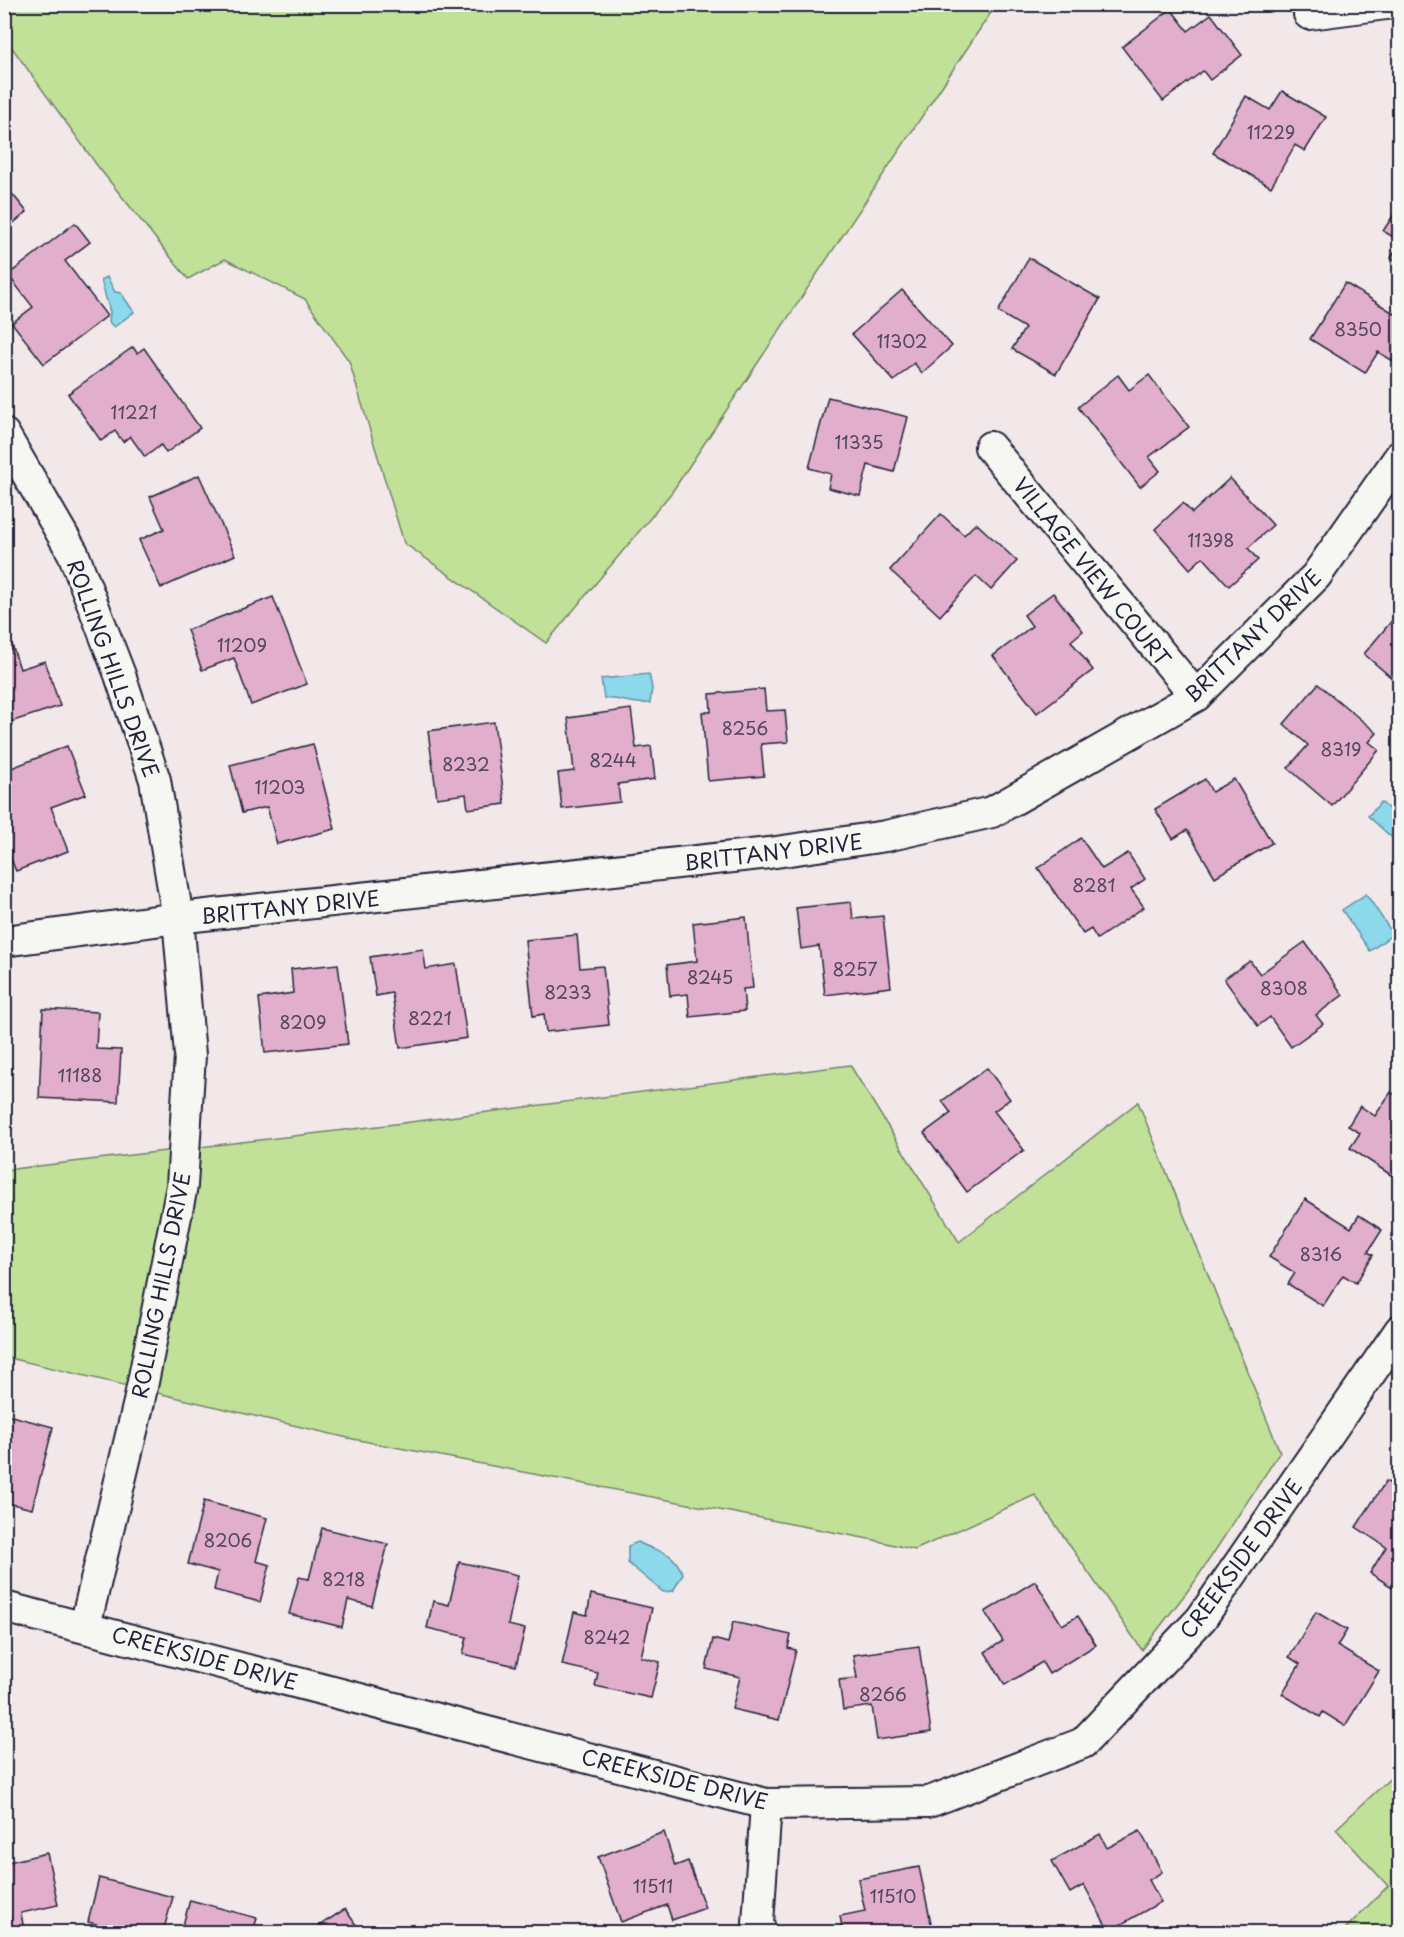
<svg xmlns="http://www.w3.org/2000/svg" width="1404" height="1937" viewBox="0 0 1404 1937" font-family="'Playpen Sans',sans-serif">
	<rect width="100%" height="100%" fill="#f2e8ea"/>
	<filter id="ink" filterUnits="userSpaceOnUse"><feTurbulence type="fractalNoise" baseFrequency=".0167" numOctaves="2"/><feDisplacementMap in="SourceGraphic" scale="12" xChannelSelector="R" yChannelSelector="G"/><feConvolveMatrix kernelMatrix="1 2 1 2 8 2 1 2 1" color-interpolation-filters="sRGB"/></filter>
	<g filter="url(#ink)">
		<g fill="#c1e199" stroke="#72826a" stroke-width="1.5">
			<polygon points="4,5 5,4 996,5 672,492 546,643 404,543 349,361 305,299 225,259 188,279 99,168 5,38"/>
			<polygon points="850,1065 959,1242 1138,1102 1280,1452 1193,1584 1142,1650 1035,1495 915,1550 874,1540 348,1438 5,1357 5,1170 387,1125"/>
			<polygon points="1399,1770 1399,1932 1342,1932 1388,1886 1336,1829"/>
		</g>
		<g fill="#8cd9ec" stroke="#6290a5" stroke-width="1.5">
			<polygon points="107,277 115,292 121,293 134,312 114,327 109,322 110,312 101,280"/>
			<path d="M 649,674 L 652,688 L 650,703 C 635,705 619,698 604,698 L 601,679 Z"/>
			<polygon points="1381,802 1399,818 1399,844 1368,816"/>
			<polygon points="1366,894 1393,934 1370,951 1342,910"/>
			<path d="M 638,1542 C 660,1555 670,1546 683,1574 L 673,1591 L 663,1592 L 628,1563 L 628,1546 Z"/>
		</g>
		<g fill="#e1aecb" stroke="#22223b" stroke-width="1.5">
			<polygon points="1171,9 1188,31 1211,14 1242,55 1210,80 1203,71 1163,101 1122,47"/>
			<polygon points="1282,91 1326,117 1305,151 1295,145 1271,187 1213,153 1246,96 1270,110"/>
			<polygon points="4,184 27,212 4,231"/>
			<polygon points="1400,205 1400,241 1383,231"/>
			<polygon points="75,223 90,242 65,261 107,316 44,364 12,323 33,307 8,275"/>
			<polygon points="1400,243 1400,263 1391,258"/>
			<polygon points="1029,258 1100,299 1056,374 1012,349 1025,328 998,312"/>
			<polygon points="1345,283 1400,317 1400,365 1378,352 1365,373 1310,339"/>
			<polygon points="902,290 952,346 922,373 914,363 894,381 852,334"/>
			<polygon points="133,347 137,353 144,348 200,428 166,453 161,445 145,457 130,436 123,442 115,431 101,441 68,394"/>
			<polygon points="1118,375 1129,390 1149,375 1189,427 1149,457 1160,471 1140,487 1078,407"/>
			<polygon points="828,397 908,417 894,472 868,465 860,496 828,488 831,474 809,468"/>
			<polygon points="199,475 235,555 161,588 139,540 164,529 150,497"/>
			<polygon points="1230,478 1273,525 1248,548 1258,560 1229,586 1203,557 1190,569 1155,529 1183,503 1192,513"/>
			<polygon points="941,514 964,535 976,523 1017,561 991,590 976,576 940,616 890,570"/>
			<polygon points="1053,593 1083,631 1071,641 1093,670 1037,713 993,656 1032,626 1024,615"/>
			<polygon points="273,597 307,684 251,705 234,658 202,670 187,630"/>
			<polygon points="1399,612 1400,613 1400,685 1364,654"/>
			<polygon points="4,630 7,630 20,669 45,661 60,706 4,724"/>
			<polygon points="1318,684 1377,733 1369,742 1379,750 1332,806 1288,768 1308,745 1284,724"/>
			<polygon points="764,689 766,711 785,710 788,742 761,744 764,776 708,781 702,712 711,712 710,694"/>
			<polygon points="631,709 636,748 651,746 655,779 618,784 620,802 562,809 558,773 574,771 568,718"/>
			<polygon points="494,722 505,804 468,809 466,794 437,798 428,731"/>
			<polygon points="313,744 335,829 277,844 267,807 242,813 230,765"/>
			<polygon points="67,746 86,794 51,807 68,851 16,871 4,842 4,771"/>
			<polygon points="1205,779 1212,792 1234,779 1272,843 1215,877 1187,830 1173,839 1155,809"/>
			<polygon points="1081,838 1102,869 1128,853 1145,879 1131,889 1144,907 1097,939 1091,929 1083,934 1038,868"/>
			<polygon points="851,902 853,919 883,916 891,987 825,995 819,946 801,949 796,908"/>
			<polygon points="746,917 753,988 743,989 745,1011 690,1017 688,994 670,996 667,965 697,961 693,923"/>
			<polygon points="577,935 580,968 603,966 609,1025 546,1032 544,1014 533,1016 525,940"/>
			<polygon points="1305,942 1343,995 1316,1015 1323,1024 1291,1047 1270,1017 1258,1026 1224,979 1250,961 1260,974"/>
			<polygon points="423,949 426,969 456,964 467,1038 400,1048 392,993 376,996 370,957"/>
			<polygon points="338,964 348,1044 265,1053 259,998 293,993 291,969"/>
			<polygon points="43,1009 98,1012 96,1049 121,1050 118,1102 39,1098"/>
			<polygon points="987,1068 1010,1099 994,1111 1024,1150 967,1192 924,1133 951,1113 942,1101"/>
			<polygon points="1391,1092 1400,1098 1400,1181 1350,1148 1360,1133 1348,1126 1360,1106 1375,1116"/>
			<polygon points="1305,1199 1351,1228 1359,1215 1382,1230 1368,1252 1373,1255 1356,1283 1343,1275 1323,1306 1288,1284 1295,1273 1269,1257"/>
			<polygon points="4,1414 53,1427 32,1509 4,1502"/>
			<polygon points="1386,1481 1400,1490 1398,1591 1370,1573 1386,1547 1356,1527"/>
			<polygon points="204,1501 267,1518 256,1561 270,1565 260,1602 214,1590 218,1572 188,1564"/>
			<polygon points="322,1528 388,1544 372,1606 348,1600 342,1627 289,1614 299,1577 309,1579"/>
			<polygon points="459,1562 518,1575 508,1625 525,1629 516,1666 463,1654 467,1637 427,1628 433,1601 449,1605"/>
			<polygon points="1035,1581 1062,1625 1078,1616 1096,1645 1049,1674 1042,1662 1005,1685 985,1652 1003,1641 985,1612"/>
			<polygon points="591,1594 652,1608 641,1657 660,1662 651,1698 595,1686 598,1673 562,1665 574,1612 587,1615"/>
			<polygon points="1316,1612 1347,1630 1337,1646 1379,1671 1345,1726 1323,1712 1320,1717 1282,1694 1300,1664 1289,1657"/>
			<polygon points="733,1622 791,1635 788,1648 796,1650 779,1720 732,1709 740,1677 706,1669 713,1639 728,1643"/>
			<polygon points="919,1646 931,1732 877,1740 872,1706 843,1710 839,1680 857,1678 853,1655"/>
			<polygon points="1140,1831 1162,1872 1149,1880 1161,1902 1109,1931 1084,1885 1070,1893 1052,1861 1100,1834 1107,1848"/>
			<polygon points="664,1832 675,1866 688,1861 705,1908 672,1920 667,1905 621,1922 598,1857"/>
			<polygon points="47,1853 58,1905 21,1913 24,1930 4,1932 4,1863"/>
			<polygon points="919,1867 933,1932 843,1932 840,1916 865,1911 858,1879"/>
			<polygon points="99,1878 173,1897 163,1932 127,1932 88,1922"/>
			<polygon points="190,1900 257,1918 253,1932 181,1932"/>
			<polygon points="345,1909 361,1932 312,1932 311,1931"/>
		</g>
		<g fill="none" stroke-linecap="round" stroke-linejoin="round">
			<defs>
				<g id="minor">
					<polyline points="1309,14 1386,4"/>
					<polyline points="4,434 73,553 120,675 155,780 178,918 190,1055 182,1186 139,1402 85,1626"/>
					<polyline points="990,447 1196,696"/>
					<polyline points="4,941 178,918 769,853 886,836 992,812 1196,696 1316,576 1400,456"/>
					<polyline points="4,1607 766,1804 929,1802 1083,1743 1201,1619 1400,1330"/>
					<polyline points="761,1932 758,1923 766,1804"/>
				</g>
			</defs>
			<use href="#minor" stroke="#22223b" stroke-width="34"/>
			<use href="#minor" stroke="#f6f6f2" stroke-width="30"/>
		</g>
	</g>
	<g text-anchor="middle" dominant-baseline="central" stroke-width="6" stroke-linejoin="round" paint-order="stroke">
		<g font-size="18" fill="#52455f">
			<text x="1271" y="131">11229</text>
			<text x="1358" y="328">8350</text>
			<text x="902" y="340">11302</text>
			<text x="134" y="411">11221</text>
			<text x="859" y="441">11335</text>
			<text x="1211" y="539">11398</text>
			<text x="242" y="644">11209</text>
			<text x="745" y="727">8256</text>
			<text x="1341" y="748">8319</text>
			<text x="613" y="759">8244</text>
			<text x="466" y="763">8232</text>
			<text x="280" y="786">11203</text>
			<text x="1094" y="884">8281</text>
			<text x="855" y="968">8257</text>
			<text x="710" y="976">8245</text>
			<text x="1284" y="987">8308</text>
			<text x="568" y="991">8233</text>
			<text x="430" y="1017">8221</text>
			<text x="303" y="1021">8209</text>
			<text x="80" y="1074">11188</text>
			<text x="1321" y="1253">8316</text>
			<text x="228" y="1539">8206</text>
			<text x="344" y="1578">8218</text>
			<text x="607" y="1636">8242</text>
			<text x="883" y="1693">8266</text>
			<text x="653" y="1885">11511</text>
			<text x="893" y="1895">11510</text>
		</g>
		<g font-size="21" fill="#22223b" stroke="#f6f6f2">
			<text transform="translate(1093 571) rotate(51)">VILLAGE VIEW COURT</text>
			<text transform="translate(1252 635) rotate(-44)">BRITTANY DRIVE</text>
			<text transform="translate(114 668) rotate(70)">ROLLING HILLS DRIVE</text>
			<text transform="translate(773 851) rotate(-7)">BRITTANY DRIVE</text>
			<text transform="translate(290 906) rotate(-6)">BRITTANY DRIVE</text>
			<text transform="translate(160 1285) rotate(-79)">ROLLING HILLS DRIVE</text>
			<text transform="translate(1240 1558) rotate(-54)">CREEKSIDE DRIVE</text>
			<text transform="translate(205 1657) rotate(15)">CREEKSIDE DRIVE</text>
			<text transform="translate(675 1778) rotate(14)">CREEKSIDE DRIVE</text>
		</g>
	</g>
	<rect width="1404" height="1937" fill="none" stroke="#f6f6f2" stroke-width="24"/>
	<rect x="12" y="12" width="1380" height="1913" fill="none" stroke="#22223b" stroke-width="2" filter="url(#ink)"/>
</svg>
